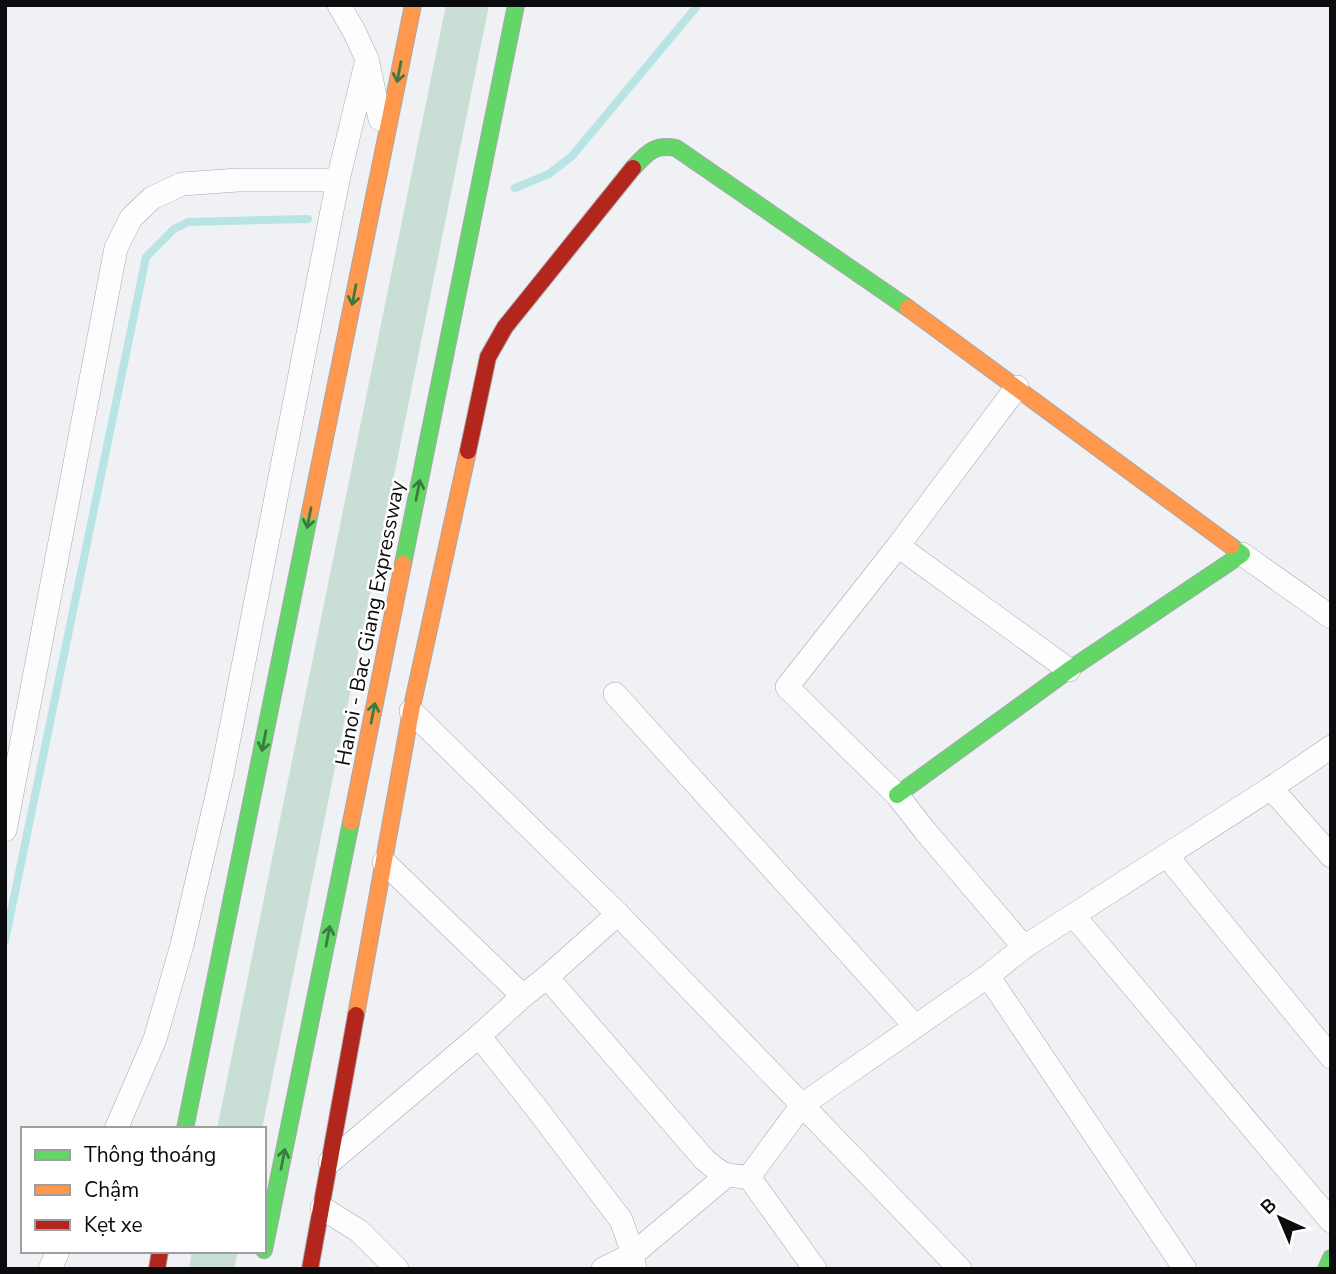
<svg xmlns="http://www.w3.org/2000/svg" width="1336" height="1274" viewBox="0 0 1336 1274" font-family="'Nunito Sans',sans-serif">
	<rect width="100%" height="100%" fill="#eff1f4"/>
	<g fill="#c9ded4">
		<polygon points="446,5 489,5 262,1129 217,1129"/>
		<polygon points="192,1251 238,1251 234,1269 189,1269"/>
	</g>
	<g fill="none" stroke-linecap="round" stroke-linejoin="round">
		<g stroke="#b9e4e5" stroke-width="8">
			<polyline points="515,188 549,174 572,156 698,5"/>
			<polyline points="5,941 146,257 174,229 188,222 308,219"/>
		</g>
		<defs>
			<g id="street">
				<polyline points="339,5 354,31 367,59"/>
				<polyline points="1017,387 898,546 787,687 897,795 926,832 1024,947"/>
				<polyline points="898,546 1069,670"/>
				<polyline points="1242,554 1331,617"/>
				<polyline points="615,694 915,1026"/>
				<polyline points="411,711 618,914 960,1269"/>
				<polyline points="1271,788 1331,856"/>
				<polyline points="5,830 116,248 131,218 152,198 182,184 238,180 338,180"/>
				<polyline points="1167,856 1331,1057"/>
				<polyline points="384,862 523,996"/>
				<polyline points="1074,916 1331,1221"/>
				<polyline points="988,976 1185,1269"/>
				<path d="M 547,977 L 704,1159 C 722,1175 724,1176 749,1177"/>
				<polyline points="479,1036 537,1109 621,1220 631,1248 635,1269"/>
				<polyline points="116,1129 155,1039 182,945 222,774 338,180 367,59 380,119"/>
				<polyline points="330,1162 479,1036 523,996 547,977 618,914"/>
				<polyline points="322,1208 359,1231 397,1269"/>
				<polyline points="50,1269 58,1251"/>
				<polyline points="603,1269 633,1254 726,1176"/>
				<polyline points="815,1269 749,1177 802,1105 988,976 1024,947 1271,788 1331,747"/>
			</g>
			<g id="fast">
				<path d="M 633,168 C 647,153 654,144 676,148 L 908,308"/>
				<polyline points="403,564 516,5"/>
				<polyline points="897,795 1069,670 1242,554 1231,546"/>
				<polyline points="185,1129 310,512"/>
				<polyline points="264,1250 351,822"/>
				<polyline points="1326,1269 1331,1258"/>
			</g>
			<g id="slow">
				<polyline points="908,308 1231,546"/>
				<polyline points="310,512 413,5"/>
				<polyline points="351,822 403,564"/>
				<polyline points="356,1015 411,711 468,451"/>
			</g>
			<g id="jam">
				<polyline points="468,451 488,357 505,327 633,168"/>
				<polyline points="157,1269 160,1251"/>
				<polyline points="310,1269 356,1015"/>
			</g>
		</defs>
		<use href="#street" stroke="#a7a8ab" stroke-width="24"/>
		<use href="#fast" stroke="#a7a8ab" stroke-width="18"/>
		<use href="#slow" stroke="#a7a8ab" stroke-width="18"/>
		<use href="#jam" stroke="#a7a8ab" stroke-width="18"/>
		<use href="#street" stroke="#fdfdfd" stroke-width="23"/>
		<use href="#fast" stroke="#63d668" stroke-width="16"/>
		<use href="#slow" stroke="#ff974d" stroke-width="16"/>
		<use href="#jam" stroke="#b3261e" stroke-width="16"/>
	</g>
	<defs><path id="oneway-shaft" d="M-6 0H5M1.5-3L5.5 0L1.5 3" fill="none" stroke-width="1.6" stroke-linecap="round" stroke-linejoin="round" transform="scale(1.75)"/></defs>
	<g stroke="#3b7b3f">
		<use href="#oneway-shaft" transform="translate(399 72) rotate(101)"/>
		<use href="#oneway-shaft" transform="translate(354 295) rotate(101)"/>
		<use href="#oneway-shaft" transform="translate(418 490) rotate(-79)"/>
		<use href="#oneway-shaft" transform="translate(309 518) rotate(101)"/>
		<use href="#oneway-shaft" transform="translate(373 713) rotate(-79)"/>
		<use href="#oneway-shaft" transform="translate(264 741) rotate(101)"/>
		<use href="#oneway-shaft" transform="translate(328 936) rotate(-79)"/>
		<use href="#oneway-shaft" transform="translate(283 1159) rotate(-79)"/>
	</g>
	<g text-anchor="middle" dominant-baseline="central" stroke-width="5" stroke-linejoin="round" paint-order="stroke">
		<g font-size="21" fill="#0b0c0d" stroke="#fff">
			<text transform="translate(370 623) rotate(-79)">Hanoi - Bac Giang Expressway</text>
		</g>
	</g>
	<rect width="1336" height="1274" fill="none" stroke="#0b0c0d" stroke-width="14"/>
	<rect x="21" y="1127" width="245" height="126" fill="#ffffff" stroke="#9d9e9e" stroke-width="2"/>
	<rect x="35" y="1150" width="35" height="10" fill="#63d668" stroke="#9d9e9e" stroke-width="2"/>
	<text x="84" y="1162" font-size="21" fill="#0b0c0d">Thông thoáng</text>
	<rect x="35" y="1185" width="35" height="10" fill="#ff974d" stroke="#9d9e9e" stroke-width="2"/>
	<text x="84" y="1197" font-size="21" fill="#0b0c0d">Chậm</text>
	<rect x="35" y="1220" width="35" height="10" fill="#b3261e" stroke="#9d9e9e" stroke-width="2"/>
	<text x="84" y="1232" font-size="21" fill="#0b0c0d">Kẹt xe</text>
	<g transform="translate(1280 1218) rotate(316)" stroke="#ffffff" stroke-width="5" paint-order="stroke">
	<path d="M0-5L12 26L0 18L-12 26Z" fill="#0b0c0d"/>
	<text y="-10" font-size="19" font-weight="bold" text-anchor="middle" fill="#0b0c0d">B</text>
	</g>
</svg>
